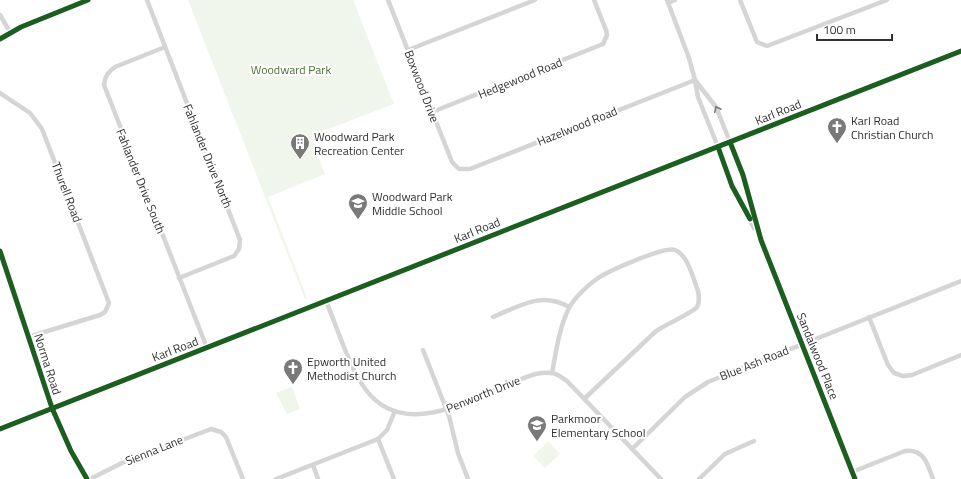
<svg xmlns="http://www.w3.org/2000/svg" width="961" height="479" viewBox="0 0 961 479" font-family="'Titillium Web',sans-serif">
	<rect width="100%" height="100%" fill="#fff"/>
	<g fill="#f1f6ed">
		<polygon points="188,0 353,0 394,104 310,136 325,174 268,197 307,298 305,299"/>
		<polygon points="292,387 300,409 287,414 276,393"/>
		<polygon points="548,441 560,454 545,468 533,456"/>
	</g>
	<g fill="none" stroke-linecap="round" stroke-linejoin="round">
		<g stroke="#d5d5d5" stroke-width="4.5">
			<polyline points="147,0 240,240 239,249 234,256 179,278"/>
			<polyline points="388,0 452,162 459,169 470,169 695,80"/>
			<polyline points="667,0 689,58 695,80 698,97 718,147"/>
			<polyline points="740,0 757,42 767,46 887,0"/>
			<polyline points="668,3 675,0"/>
			<polyline points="0,15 10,32"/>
			<polyline points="0,39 21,27 88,0"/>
			<path d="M 165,47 L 115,67 C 108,72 105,76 104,85 L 207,348"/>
			<polyline points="408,50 535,0"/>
			<polyline points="695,80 716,107 730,142"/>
			<polyline points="0,93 30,113 42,129 109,303 105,312 100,315 28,337"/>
			<polyline points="432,112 603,44 607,35 606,30 594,0"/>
			<polyline points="0,251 52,408 71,451 87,479"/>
			<path d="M 326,301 C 337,327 349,367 366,390 C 404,440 468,400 513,382 C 525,378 538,371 551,373 C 557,373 562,378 567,381 L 661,479"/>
			<path d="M 493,317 C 520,306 541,291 569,307"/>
			<polyline points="869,317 888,365 894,373 903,376 912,375 961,355"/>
			<polyline points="423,350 449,416 458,453 468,479"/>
			<path d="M 552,373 C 556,352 559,328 569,308 C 575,297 588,285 598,278 C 609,271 664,246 675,250 C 688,255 693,278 698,291 C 699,296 700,302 697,307 C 691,314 665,324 655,332 L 584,399"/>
			<polyline points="378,439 394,479"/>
			<polyline points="632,449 685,397 708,382 961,281"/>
			<polyline points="313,465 318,479"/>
			<path d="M 852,472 L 905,451 C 924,448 928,465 933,479"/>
			<polyline points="90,479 122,463 211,429 221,432 226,437 243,479"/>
			<polyline points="276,479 378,439 387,430 395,411"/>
			<polyline points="699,479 725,454 754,441"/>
		</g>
		<g stroke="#cfcfcf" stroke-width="6">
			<polyline points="730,142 743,175 761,240 855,479"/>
			<polyline points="718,147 732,186 755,228"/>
			<polyline points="0,429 961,51"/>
		</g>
		<defs>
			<g id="cycleway">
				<polyline points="0,39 21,27 88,0"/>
				<polyline points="730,142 743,175 761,240 855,479"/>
				<polyline points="718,147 732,186 750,219"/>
				<polyline points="0,251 52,408 71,451 87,479"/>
				<polyline points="0,429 961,51"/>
			</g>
		</defs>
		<use href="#cycleway" stroke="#fff" stroke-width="8"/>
		<use href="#cycleway" stroke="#1b5e20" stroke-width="5"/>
	</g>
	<defs><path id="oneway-chevron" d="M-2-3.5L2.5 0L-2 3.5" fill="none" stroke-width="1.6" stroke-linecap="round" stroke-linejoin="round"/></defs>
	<use stroke="#7b7b7b" href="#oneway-chevron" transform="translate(717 109) rotate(-116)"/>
	<defs>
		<symbol id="church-pin" viewBox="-11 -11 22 30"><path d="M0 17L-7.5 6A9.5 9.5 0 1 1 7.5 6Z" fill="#797979" stroke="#fff"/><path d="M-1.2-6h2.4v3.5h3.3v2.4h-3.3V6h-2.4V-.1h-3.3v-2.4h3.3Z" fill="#fff"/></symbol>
		<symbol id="building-pin" viewBox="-11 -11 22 30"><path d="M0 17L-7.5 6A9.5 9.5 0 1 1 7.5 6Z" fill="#797979" stroke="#fff"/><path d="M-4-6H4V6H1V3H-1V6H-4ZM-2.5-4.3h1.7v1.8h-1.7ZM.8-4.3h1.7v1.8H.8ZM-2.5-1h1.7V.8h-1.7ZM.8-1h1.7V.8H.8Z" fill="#fff"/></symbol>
		<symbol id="school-pin" viewBox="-11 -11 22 30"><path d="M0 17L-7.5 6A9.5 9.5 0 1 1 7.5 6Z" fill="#797979" stroke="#fff"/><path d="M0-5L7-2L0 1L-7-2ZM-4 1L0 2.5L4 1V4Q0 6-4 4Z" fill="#fff"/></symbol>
	</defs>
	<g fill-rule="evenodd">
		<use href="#church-pin" x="826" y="116" width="22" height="30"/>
		<use href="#building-pin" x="289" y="132" width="22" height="30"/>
		<use href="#school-pin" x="347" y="192" width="22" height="30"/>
		<use href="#church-pin" x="282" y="357" width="22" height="30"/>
		<use href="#school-pin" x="526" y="414" width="22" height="30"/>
	</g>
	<g text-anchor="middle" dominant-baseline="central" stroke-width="4" stroke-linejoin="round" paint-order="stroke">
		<g font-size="12" fill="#516f3c" stroke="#fff">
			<text x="291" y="69">Woodward Park</text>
		</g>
		<g font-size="12" fill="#313131" stroke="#fff">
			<text transform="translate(520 78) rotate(-22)">Hedgewood Road</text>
			<text transform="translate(422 86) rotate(69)">Boxwood Drive</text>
			<text transform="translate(778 112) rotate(-22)">Karl Road</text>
			<text transform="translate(577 126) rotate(-22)">Hazelwood Road</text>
			<text transform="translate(208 156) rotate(68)">Fahlander Drive North</text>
			<text transform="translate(141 181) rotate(68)">Fahlander Drive South</text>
			<text transform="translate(67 192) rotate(69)">Thurell Road</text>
			<text transform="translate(477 230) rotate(-22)">Karl Road</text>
			<text transform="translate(175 349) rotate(-21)">Karl Road</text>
			<text transform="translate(818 356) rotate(68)">Sandalwood Place</text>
			<text transform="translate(754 363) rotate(-22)">Blue Ash Road</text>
			<text transform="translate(48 364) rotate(72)">Norma Road</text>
			<text transform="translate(483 394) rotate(-22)">Penworth Drive</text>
			<text transform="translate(154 450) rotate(-22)">Sienna Lane</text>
		</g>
		<g font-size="12" fill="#313131" stroke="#fff" text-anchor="start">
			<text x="851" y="120">Karl Road<tspan x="851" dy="14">Christian Church</tspan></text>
			<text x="314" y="136">Woodward Park<tspan x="314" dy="14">Recreation Center</tspan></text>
			<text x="372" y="196">Woodward Park<tspan x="372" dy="14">Middle School</tspan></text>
			<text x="307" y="361">Epworth United<tspan x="307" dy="14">Methodist Church</tspan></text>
			<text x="551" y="418">Parkmoor<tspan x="551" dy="14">Elementary School</tspan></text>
		</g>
	</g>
	<path d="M817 34v6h75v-6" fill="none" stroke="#313131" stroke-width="2"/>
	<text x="823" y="34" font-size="12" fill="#313131" stroke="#ffffff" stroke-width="3" paint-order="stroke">100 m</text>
</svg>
